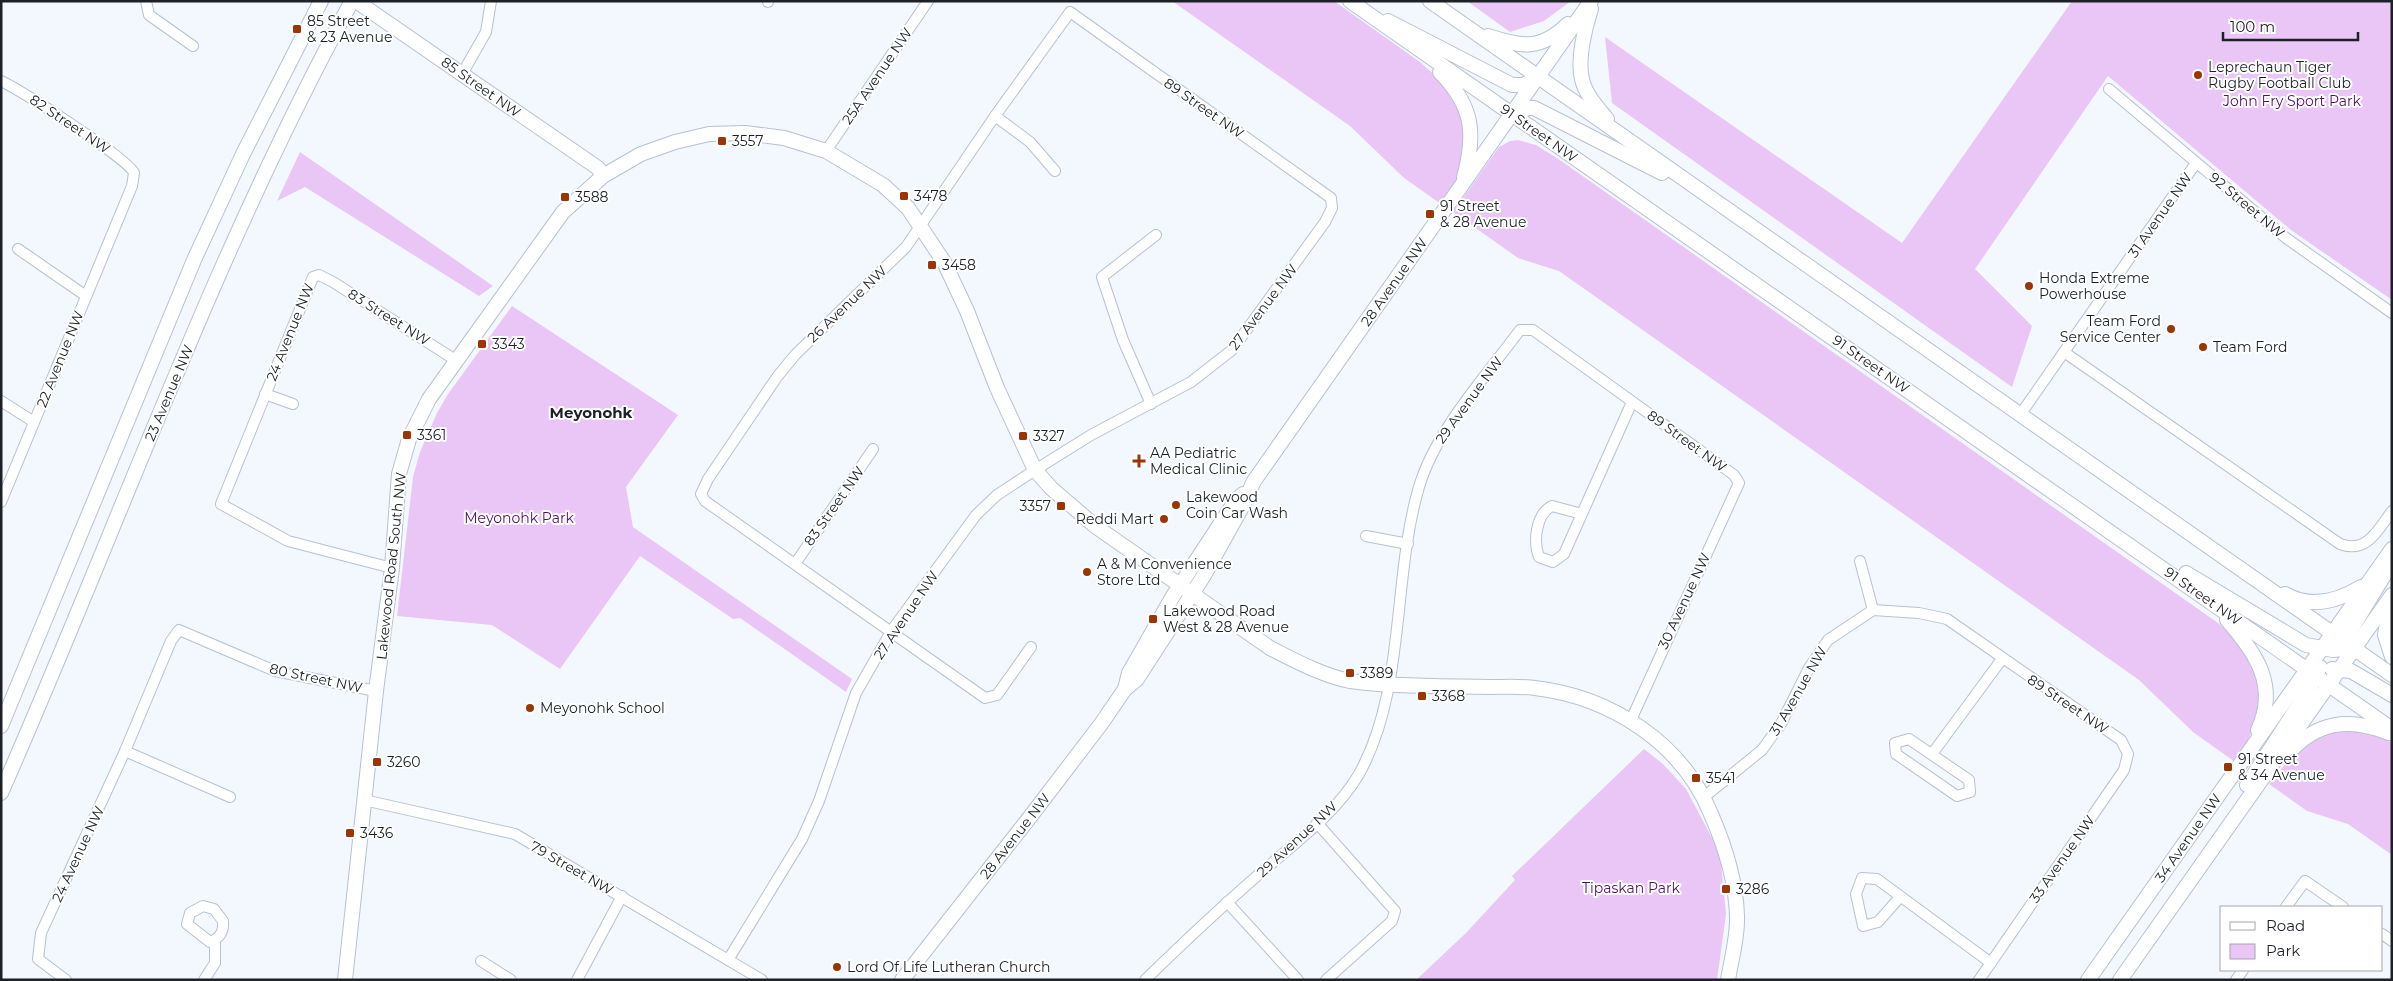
<svg xmlns="http://www.w3.org/2000/svg" width="2393" height="981" viewBox="0 0 2393 981" font-family="Montserrat,sans-serif">
	<rect width="100%" height="100%" fill="#f3f7fe"/>
	<g fill="#eac6f7">
		<polygon points="1172,1 1334,1 1420,62 1440,80 1452,94 1467,130 1459,175 1441,204 1404,178 1350,126"/>
		<polygon points="1467,1 1571,1 1544,21 1510,32"/>
		<polygon points="2072,1 2392,1 2392,300 2291,230 2108,76 1975,269 2032,326 2012,387 1612,103 1605,37 1902,243"/>
		<path d="M 1518,140 L 1536,145 L 1557,158 L 2218,623 C 2268,668 2272,706 2235,762 L 2193,732 L 2139,680 L 1559,271 L 1518,258 L 1453,212 L 1499,147 L 1510,141 Z"/>
		<polygon points="300,152 493,286 479,296 305,187 277,201"/>
		<polygon points="512,306 678,415 626,487 633,527 852,679 846,692 740,618 733,619 640,556 560,669 492,625 397,616 413,477 420,452 437,413 448,394"/>
		<polygon points="2340,727 2382,736 2392,743 2392,855 2348,824 2307,811 2269,784 2299,747"/>
		<polygon points="1644,749 1663,764 1686,789 1720,853 1726,914 1717,980 1416,980 1466,933 1515,880 1512,876"/>
	</g>
	<g fill="none" stroke-linecap="round" stroke-linejoin="round">
		<defs>
			<g id="street">
				<polyline points="146,1 149,15 193,46"/>
				<polyline points="768,2 768,1"/>
				<polyline points="462,74 486,32 491,1"/>
				<path d="M 1,81 C 20,90 129,159 134,173 L 132,186 L 1,502"/>
				<polyline points="2109,89 2286,238 2392,313"/>
				<polyline points="995,116 1030,142 1055,171"/>
				<polyline points="826,151 928,1"/>
				<polyline points="18,249 86,296"/>
				<path d="M 2064,352 L 2340,544 C 2367,554 2378,530 2392,511"/>
				<polyline points="265,394 293,404"/>
				<polyline points="1,401 34,422"/>
				<polyline points="1151,404 1123,340 1102,277 1156,235"/>
				<polyline points="2020,415 2196,163"/>
				<path d="M 1582,514 L 1552,506 C 1536,514 1533,541 1539,557 L 1553,562 L 1564,554 L 1632,402"/>
				<polyline points="1366,536 1408,544"/>
				<polyline points="1860,561 1873,610"/>
				<polyline points="795,564 873,449"/>
				<polyline points="392,568 288,541 221,504 313,277 319,275 333,282 457,361"/>
				<polygon points="1909,739 1969,780 1970,792 1957,796 1896,754 1895,743"/>
				<polyline points="125,751 230,797"/>
				<polyline points="1932,754 2002,659"/>
				<polyline points="1704,797 1762,750 1782,722 1809,668 1828,640 1873,610 1919,613 1947,619 2121,740 2128,754 2124,770 1979,980"/>
				<polyline points="364,800 515,834 762,980"/>
				<polyline points="1317,823 1395,911 1392,921 1326,980"/>
				<polyline points="1900,897 1878,922 1863,926 1856,894 1862,878 1877,879 1991,963"/>
				<polyline points="1227,902 1298,980"/>
				<path d="M 203,906 L 214,909 L 223,921 C 224,932 220,938 210,942 L 187,924 L 190,913 Z"/>
				<polyline points="2286,907 2305,881 2343,907"/>
				<polyline points="2382,934 2392,941"/>
				<polyline points="728,960 802,839 819,801 856,693 892,630 976,515 997,495 1035,470 1091,435 1191,382 1232,350 1325,222 1332,208 1331,198 1070,12 995,116 906,247 795,355 777,377 708,479 701,494 705,501 985,698 997,695 1031,647"/>
				<polyline points="481,961 511,980"/>
				<polyline points="66,980 38,959 41,933 125,751 171,641 179,630 275,671 376,691"/>
				<polyline points="204,980 215,963 215,940"/>
				<polyline points="577,980 622,896"/>
				<path d="M 1145,980 C 1182,944 1219,909 1257,876 C 1292,845 1336,814 1359,774 C 1406,690 1392,578 1419,487 C 1435,432 1485,377 1520,330 L 1533,330 L 1734,475 L 1739,483 L 1631,720"/>
				<polyline points="2236,980 2243,970"/>
			</g>
			<g id="secondary">
				<polyline points="356,1 598,168 603,176"/>
				<polyline points="1350,1 2392,729"/>
				<polyline points="1430,1 2392,675"/>
				<path d="M 1591,9 C 1585,27 1577,60 1582,79 C 1585,94 1597,107 1607,119"/>
				<polyline points="1388,21 1512,85 1523,85 1537,78"/>
				<path d="M 1488,36 C 1522,47 1540,51 1568,24"/>
				<path d="M 1440,72 C 1473,106 1476,133 1464,177"/>
				<polyline points="1513,114 1528,108 1534,108 1662,173"/>
				<polyline points="2186,573 2306,645 2333,650 2354,648"/>
				<path d="M 2285,594 C 2311,609 2338,601 2361,587"/>
				<polyline points="2390,602 2385,635 2392,657"/>
				<path d="M 2227,620 C 2255,652 2279,685 2258,730"/>
				<polyline points="2339,649 2388,569"/>
				<polyline points="2332,669 2351,671 2392,695"/>
				<polyline points="1125,689 1129,673 1173,596 1236,500 1243,494"/>
				<polyline points="1,726 194,260 243,154 321,1"/>
				<path d="M 2287,755 C 2316,721 2349,717 2389,733"/>
				<polyline points="2247,785 2310,688 2320,667"/>
				<path d="M 1,793 C 118,528 213,255 352,1"/>
				<path d="M 345,980 L 376,691 L 392,568 L 399,474 L 409,439 L 429,399 L 563,212 L 603,176 L 641,154 L 675,142 L 709,134 L 745,133 L 784,138 L 826,151 L 883,185 L 908,208 L 944,262 L 967,311 L 997,388 L 1035,470 L 1051,488 L 1095,526 L 1270,648 C 1294,660 1323,676 1350,681 C 1396,687 1444,686 1490,687 C 1505,687 1521,686 1535,688 C 1611,697 1682,743 1711,814 C 1725,846 1736,881 1737,916 C 1738,937 1731,960 1728,980"/>
				<polyline points="902,980 1030,817 1101,724 1125,689 1137,679 1203,577 1243,505 1254,481 1591,1"/>
				<polyline points="2088,980 2392,549"/>
				<polyline points="2120,980 2392,595"/>
			</g>
		</defs>
		<use href="#street" stroke="#b7c1d2" stroke-width="12"/>
		<use href="#secondary" stroke="#b7c1d2" stroke-width="16"/>
		<use href="#street" stroke="#fff" stroke-width="10"/>
		<use href="#secondary" stroke="#fff" stroke-width="14"/>
	</g>
	<g fill="#9b3604" stroke="#fff" stroke-width="2">
		<rect x="292" y="24" width="10" height="10" rx="2.5"/>
		<circle cx="2198" cy="75" r="5"/>
		<rect x="717" y="136" width="10" height="10" rx="2.5"/>
		<rect x="899" y="191" width="10" height="10" rx="2.5"/>
		<rect x="560" y="192" width="10" height="10" rx="2.5"/>
		<rect x="1425" y="209" width="10" height="10" rx="2.5"/>
		<rect x="927" y="260" width="10" height="10" rx="2.5"/>
		<circle cx="2029" cy="286" r="5"/>
		<circle cx="2171" cy="329" r="5"/>
		<rect x="477" y="339" width="10" height="10" rx="2.5"/>
		<circle cx="2203" cy="347" r="5"/>
		<rect x="402" y="430" width="10" height="10" rx="2.5"/>
		<rect x="1018" y="431" width="10" height="10" rx="2.5"/>
		<path d="M1136.5 453.5h5v5h5v5h-5v5h-5v-5h-5v-5h5z"/>
		<circle cx="1176" cy="505" r="5"/>
		<rect x="1056" y="501" width="10" height="10" rx="2.5"/>
		<circle cx="1164" cy="519" r="5"/>
		<circle cx="1087" cy="572" r="5"/>
		<rect x="1148" y="614" width="10" height="10" rx="2.5"/>
		<rect x="1345" y="668" width="10" height="10" rx="2.5"/>
		<rect x="1417" y="691" width="10" height="10" rx="2.5"/>
		<circle cx="530" cy="708" r="5"/>
		<rect x="372" y="757" width="10" height="10" rx="2.5"/>
		<rect x="2223" y="762" width="10" height="10" rx="2.5"/>
		<rect x="1691" y="773" width="10" height="10" rx="2.5"/>
		<rect x="345" y="828" width="10" height="10" rx="2.5"/>
		<rect x="1721" y="884" width="10" height="10" rx="2.5"/>
		<circle cx="837" cy="967" r="5"/>
	</g>
	<g text-anchor="middle" dominant-baseline="central" stroke-width="4" stroke-linejoin="round" paint-order="stroke">
		<g font-size="14" fill="#1d2127" stroke="#fff" text-anchor="start">
			<text x="307" y="21">85 Street<tspan x="307" dy="16">&amp; 23 Avenue</tspan></text>
			<text x="2208" y="67">Leprechaun Tiger<tspan x="2208" dy="16">Rugby Football Club</tspan></text>
			<text x="732" y="141">3557</text>
			<text x="914" y="196">3478</text>
			<text x="575" y="197">3588</text>
			<text x="1440" y="206">91 Street<tspan x="1440" dy="16">&amp; 28 Avenue</tspan></text>
			<text x="942" y="265">3458</text>
			<text x="2039" y="278">Honda Extreme<tspan x="2039" dy="16">Powerhouse</tspan></text>
			<text x="2161" y="321" text-anchor="end">Team Ford<tspan x="2161" dy="16">Service Center</tspan></text>
			<text x="492" y="344">3343</text>
			<text x="2213" y="347">Team Ford</text>
			<text x="417" y="435">3361</text>
			<text x="1033" y="436">3327</text>
			<text x="1150" y="453">AA Pediatric<tspan x="1150" dy="16">Medical Clinic</tspan></text>
			<text x="1186" y="497">Lakewood<tspan x="1186" dy="16">Coin Car Wash</tspan></text>
			<text x="1051" y="506" text-anchor="end">3357</text>
			<text x="1154" y="519" text-anchor="end">Reddi Mart</text>
			<text x="1097" y="564">A &amp; M Convenience<tspan x="1097" dy="16">Store Ltd</tspan></text>
			<text x="1163" y="611">Lakewood Road<tspan x="1163" dy="16">West &amp; 28 Avenue</tspan></text>
			<text x="1360" y="673">3389</text>
			<text x="1432" y="696">3368</text>
			<text x="540" y="708">Meyonohk School</text>
			<text x="2238" y="759">91 Street<tspan x="2238" dy="16">&amp; 34 Avenue</tspan></text>
			<text x="387" y="762">3260</text>
			<text x="1706" y="778">3541</text>
			<text x="360" y="833">3436</text>
			<text x="1736" y="889">3286</text>
			<text x="847" y="967">Lord Of Life Lutheran Church</text>
		</g>
		<g font-size="14" fill="#1d2127" stroke="#fff">
			<text transform="translate(877 76) rotate(-56)">25A Avenue NW</text>
			<text transform="translate(481 87) rotate(35)">85 Street NW</text>
			<text transform="translate(1204 108) rotate(35)">89 Street NW</text>
			<text transform="translate(70 124) rotate(34)">82 Street NW</text>
			<text transform="translate(1539 133) rotate(35)">91 Street NW</text>
			<text transform="translate(2247 205) rotate(40)">92 Street NW</text>
			<text transform="translate(2160 215) rotate(-55)">31 Avenue NW</text>
			<text transform="translate(1394 282) rotate(-55)">28 Avenue NW</text>
			<text transform="translate(847 304) rotate(-44)">26 Avenue NW</text>
			<text transform="translate(1263 307) rotate(-53)">27 Avenue NW</text>
			<text transform="translate(389 317) rotate(32)">83 Street NW</text>
			<text transform="translate(290 332) rotate(-68)">24 Avenue NW</text>
			<text transform="translate(60 359) rotate(-68)">22 Avenue NW</text>
			<text transform="translate(1871 364) rotate(35)">91 Street NW</text>
			<text transform="translate(169 393) rotate(-67)">23 Avenue NW</text>
			<text transform="translate(1469 400) rotate(-54)">29 Avenue NW</text>
			<text transform="translate(1687 441) rotate(36)">89 Street NW</text>
			<text transform="translate(834 506) rotate(-55)">83 Street NW</text>
			<text transform="translate(391 566) rotate(-84)">Lakewood Road South NW</text>
			<text transform="translate(2203 596) rotate(35)">91 Street NW</text>
			<text transform="translate(1684 601) rotate(-65)">30 Avenue NW</text>
			<text transform="translate(906 615) rotate(-56)">27 Avenue NW</text>
			<text transform="translate(316 678) rotate(12)">80 Street NW</text>
			<text transform="translate(1798 691) rotate(-60)">31 Avenue NW</text>
			<text transform="translate(2068 704) rotate(34)">89 Street NW</text>
			<text transform="translate(1015 836) rotate(-52)">28 Avenue NW</text>
			<text transform="translate(2188 838) rotate(-55)">34 Avenue NW</text>
			<text transform="translate(1297 839) rotate(-43)">29 Avenue NW</text>
			<text transform="translate(78 854) rotate(-65)">24 Avenue NW</text>
			<text transform="translate(2062 859) rotate(-55)">33 Avenue NW</text>
			<text transform="translate(572 868) rotate(30)">79 Street NW</text>
		</g>
		<g font-size="14" fill="#4e1460" stroke="#fff">
			<text x="2292" y="101">John Fry Sport Park</text>
			<text x="519" y="518">Meyonohk Park</text>
			<text x="1631" y="888">Tipaskan Park</text>
		</g>
		<g font-size="15" font-weight="bold" fill="#1d2127" stroke="#fff">
			<text x="591" y="412">Meyonohk</text>
		</g>
	</g>
	<rect width="2393" height="981" fill="none" stroke="#1d2127" stroke-width="5"/>
	<rect x="2220" y="906" width="162" height="65" fill="#ffffff" stroke="#a5a6a9"/>
	<rect x="2230" y="922" width="25" height="8" fill="#ffffff" stroke="#a5a6a9"/>
	<text x="2266" y="931" font-size="15" fill="#1d2127">Road</text>
	<rect x="2230" y="944" width="25" height="15" fill="#eac6f7" stroke="#a5a6a9"/>
	<text x="2266" y="956" font-size="15" fill="#1d2127">Park</text>
	<path d="M2223 32v8h135v-8" fill="none" stroke="#1d2127" stroke-width="2.5"/>
	<text x="2230" y="32" font-size="15" fill="#1d2127" stroke="#ffffff" stroke-width="4" paint-order="stroke">100 m</text>
</svg>
